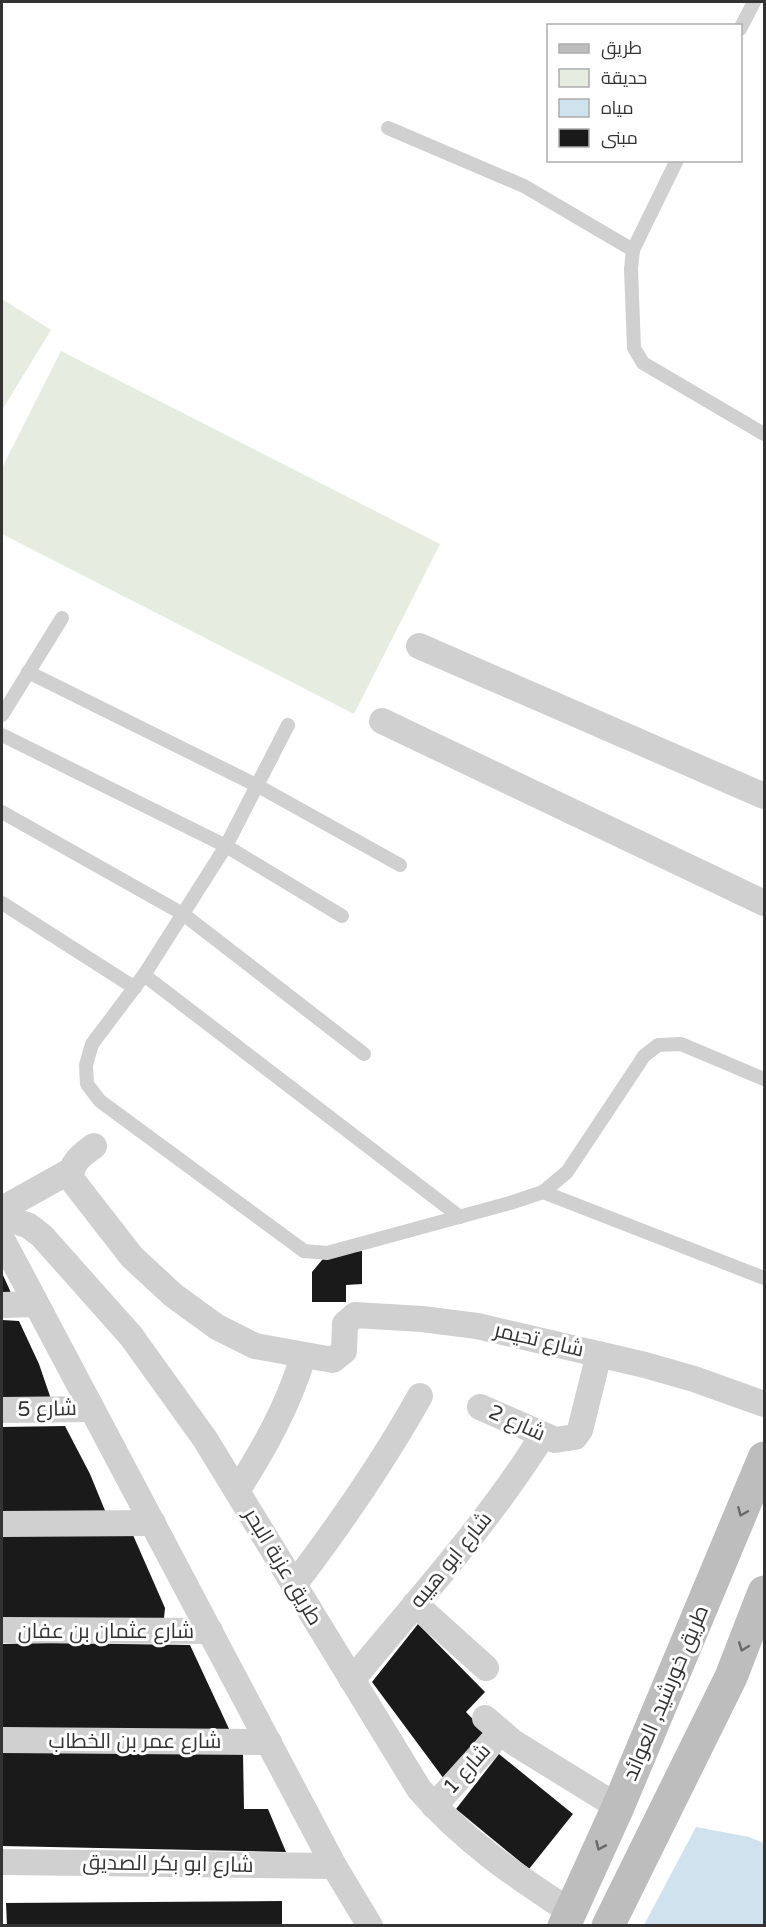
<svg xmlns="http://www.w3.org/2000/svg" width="766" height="1927" viewBox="0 0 766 1927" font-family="'Varela Round',Cairo,sans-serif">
	<rect width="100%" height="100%" fill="#fff"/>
	<g fill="#e6ecdf">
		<polygon points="2,299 51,330 2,410"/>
		<polygon points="61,351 440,544 354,714 2,534 2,468"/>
	</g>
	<polygon fill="#cfe2ee" points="696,1827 749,1837 764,1843 764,1925 644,1925"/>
	<g fill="#1a1a1a">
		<polygon points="362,1251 362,1284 346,1285 346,1302 312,1302 312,1272 327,1254"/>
		<polygon points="2,1273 12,1295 2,1296"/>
		<polygon points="2,1320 19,1321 39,1364 52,1402 2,1403"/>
		<polygon points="65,1426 90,1474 106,1513 2,1514 2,1427"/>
		<polygon points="133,1535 165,1608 164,1618 2,1619 2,1536"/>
		<polygon points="418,1624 485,1692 466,1712 487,1734 444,1779 372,1682"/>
		<polygon points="51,1643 190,1645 230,1731 2,1730 2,1644"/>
		<polygon points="2,1751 243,1753 244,1809 268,1809 286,1852 2,1846"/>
		<polygon points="499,1754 573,1814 529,1869 456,1809"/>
		<polygon points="282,1901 282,1926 7,1926 6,1903"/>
	</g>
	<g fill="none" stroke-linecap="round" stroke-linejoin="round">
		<g stroke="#d0d0d0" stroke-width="14">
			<polyline points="740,29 754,2"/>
			<polyline points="388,128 524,186 633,250 631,269 634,348 643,363 764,434"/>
			<polyline points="633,250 677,160"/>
			<polyline points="28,672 258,786 400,865"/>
			<polyline points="2,715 62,618"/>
			<polyline points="288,725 226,846 144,975 92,1044 86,1065 87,1084 100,1101 304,1251 327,1253 510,1203 543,1192 567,1172 644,1056 658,1045 681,1044 764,1079"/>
			<polyline points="2,735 226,846 342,916"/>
			<polyline points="2,812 183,914 364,1054"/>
			<polyline points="2,903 135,988"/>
			<polyline points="144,975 460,1217"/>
			<polyline points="543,1192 764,1278"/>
		</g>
		<g stroke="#d0d0d0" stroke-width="26">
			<polyline points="419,646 764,796"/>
			<polyline points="382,721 764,903"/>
			<path d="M 94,1146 C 82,1155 69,1163 72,1180 L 132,1257 L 173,1295 L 217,1327 L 255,1346 L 333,1360 L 344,1351 L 345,1324 L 355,1315 L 422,1319 L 477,1326 L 645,1365 L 694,1379 L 764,1404"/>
			<polyline points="2,1209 70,1171"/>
			<path d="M 2,1216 L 29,1226 L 42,1236 L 131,1336 L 205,1439 L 419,1789 C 464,1841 514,1875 571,1912"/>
			<polyline points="2,1239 334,1866 370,1926"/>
			<polyline points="2,1305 36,1304"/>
			<polyline points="480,1407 555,1440 575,1437 580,1430 599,1354"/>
			<polyline points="2,1410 92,1409"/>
			<path d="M 237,1491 C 265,1447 288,1406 303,1357"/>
			<polyline points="2,1524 153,1523"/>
			<path d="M 294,1585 C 341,1523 382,1464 420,1396"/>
			<polyline points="415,1604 486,1668"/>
			<polyline points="2,1630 210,1631"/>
			<path d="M 352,1680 C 418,1600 488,1523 543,1435"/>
			<polyline points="485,1718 513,1742 618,1807"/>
			<polyline points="2,1740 269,1742"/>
			<polyline points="434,1806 500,1733"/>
			<polyline points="2,1862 334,1866"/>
		</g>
		<g stroke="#bdbdbd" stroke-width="33">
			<polyline points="564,1926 618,1807 764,1458"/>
			<polyline points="608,1926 731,1677 764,1592"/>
		</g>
	</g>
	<defs><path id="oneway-chevron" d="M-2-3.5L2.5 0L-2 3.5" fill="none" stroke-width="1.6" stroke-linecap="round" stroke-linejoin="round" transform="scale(1.5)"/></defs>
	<g stroke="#6a6a6a">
		<use href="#oneway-chevron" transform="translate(742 1512) rotate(113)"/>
		<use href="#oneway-chevron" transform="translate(743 1647) rotate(111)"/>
		<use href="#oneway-chevron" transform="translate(600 1846) rotate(114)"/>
	</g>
	<g text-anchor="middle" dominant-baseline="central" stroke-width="6" stroke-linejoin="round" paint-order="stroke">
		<g font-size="21" fill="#333" stroke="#fff">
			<text transform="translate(539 1340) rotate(13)">شارع تحيمر</text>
			<text transform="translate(47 1409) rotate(-1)">شارع 5</text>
			<text transform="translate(517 1423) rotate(24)">شارع 2</text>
			<text transform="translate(451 1560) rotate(-51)">شارع ابو هيبه</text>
			<text transform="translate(283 1567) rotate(59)">طريق عزبة البحر</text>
			<text x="106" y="1631">شارع عثمان بن عفان</text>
			<text transform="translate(666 1693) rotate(-67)">طريق خورشيد, العوائد</text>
			<text x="135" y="1741">شارع عمر بن الخطاب</text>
			<text transform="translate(467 1769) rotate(-48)">شارع 1</text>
			<text transform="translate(168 1864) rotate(1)">شارع ابو بكر الصديق</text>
		</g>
	</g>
	<rect width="766" height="1927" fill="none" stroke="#333333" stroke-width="6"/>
	<rect x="547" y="24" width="195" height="138" fill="#ffffff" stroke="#adadad" stroke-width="1.5"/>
	<rect x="559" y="44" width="30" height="9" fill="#bdbdbd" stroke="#adadad" stroke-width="1.5"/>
	<text x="601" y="54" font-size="18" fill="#333333">طريق</text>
	<rect x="559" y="69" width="30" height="18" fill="#e6ecdf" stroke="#adadad" stroke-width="1.5"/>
	<text x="601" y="84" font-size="18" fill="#333333">حديقة</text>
	<rect x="559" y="99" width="30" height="18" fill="#cfe2ee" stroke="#adadad" stroke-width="1.5"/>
	<text x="601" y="114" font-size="18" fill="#333333">مياه</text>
	<rect x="559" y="129" width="30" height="18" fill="#1a1a1a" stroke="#adadad" stroke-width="1.5"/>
	<text x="601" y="144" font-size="18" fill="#333333">مبنى</text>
</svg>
